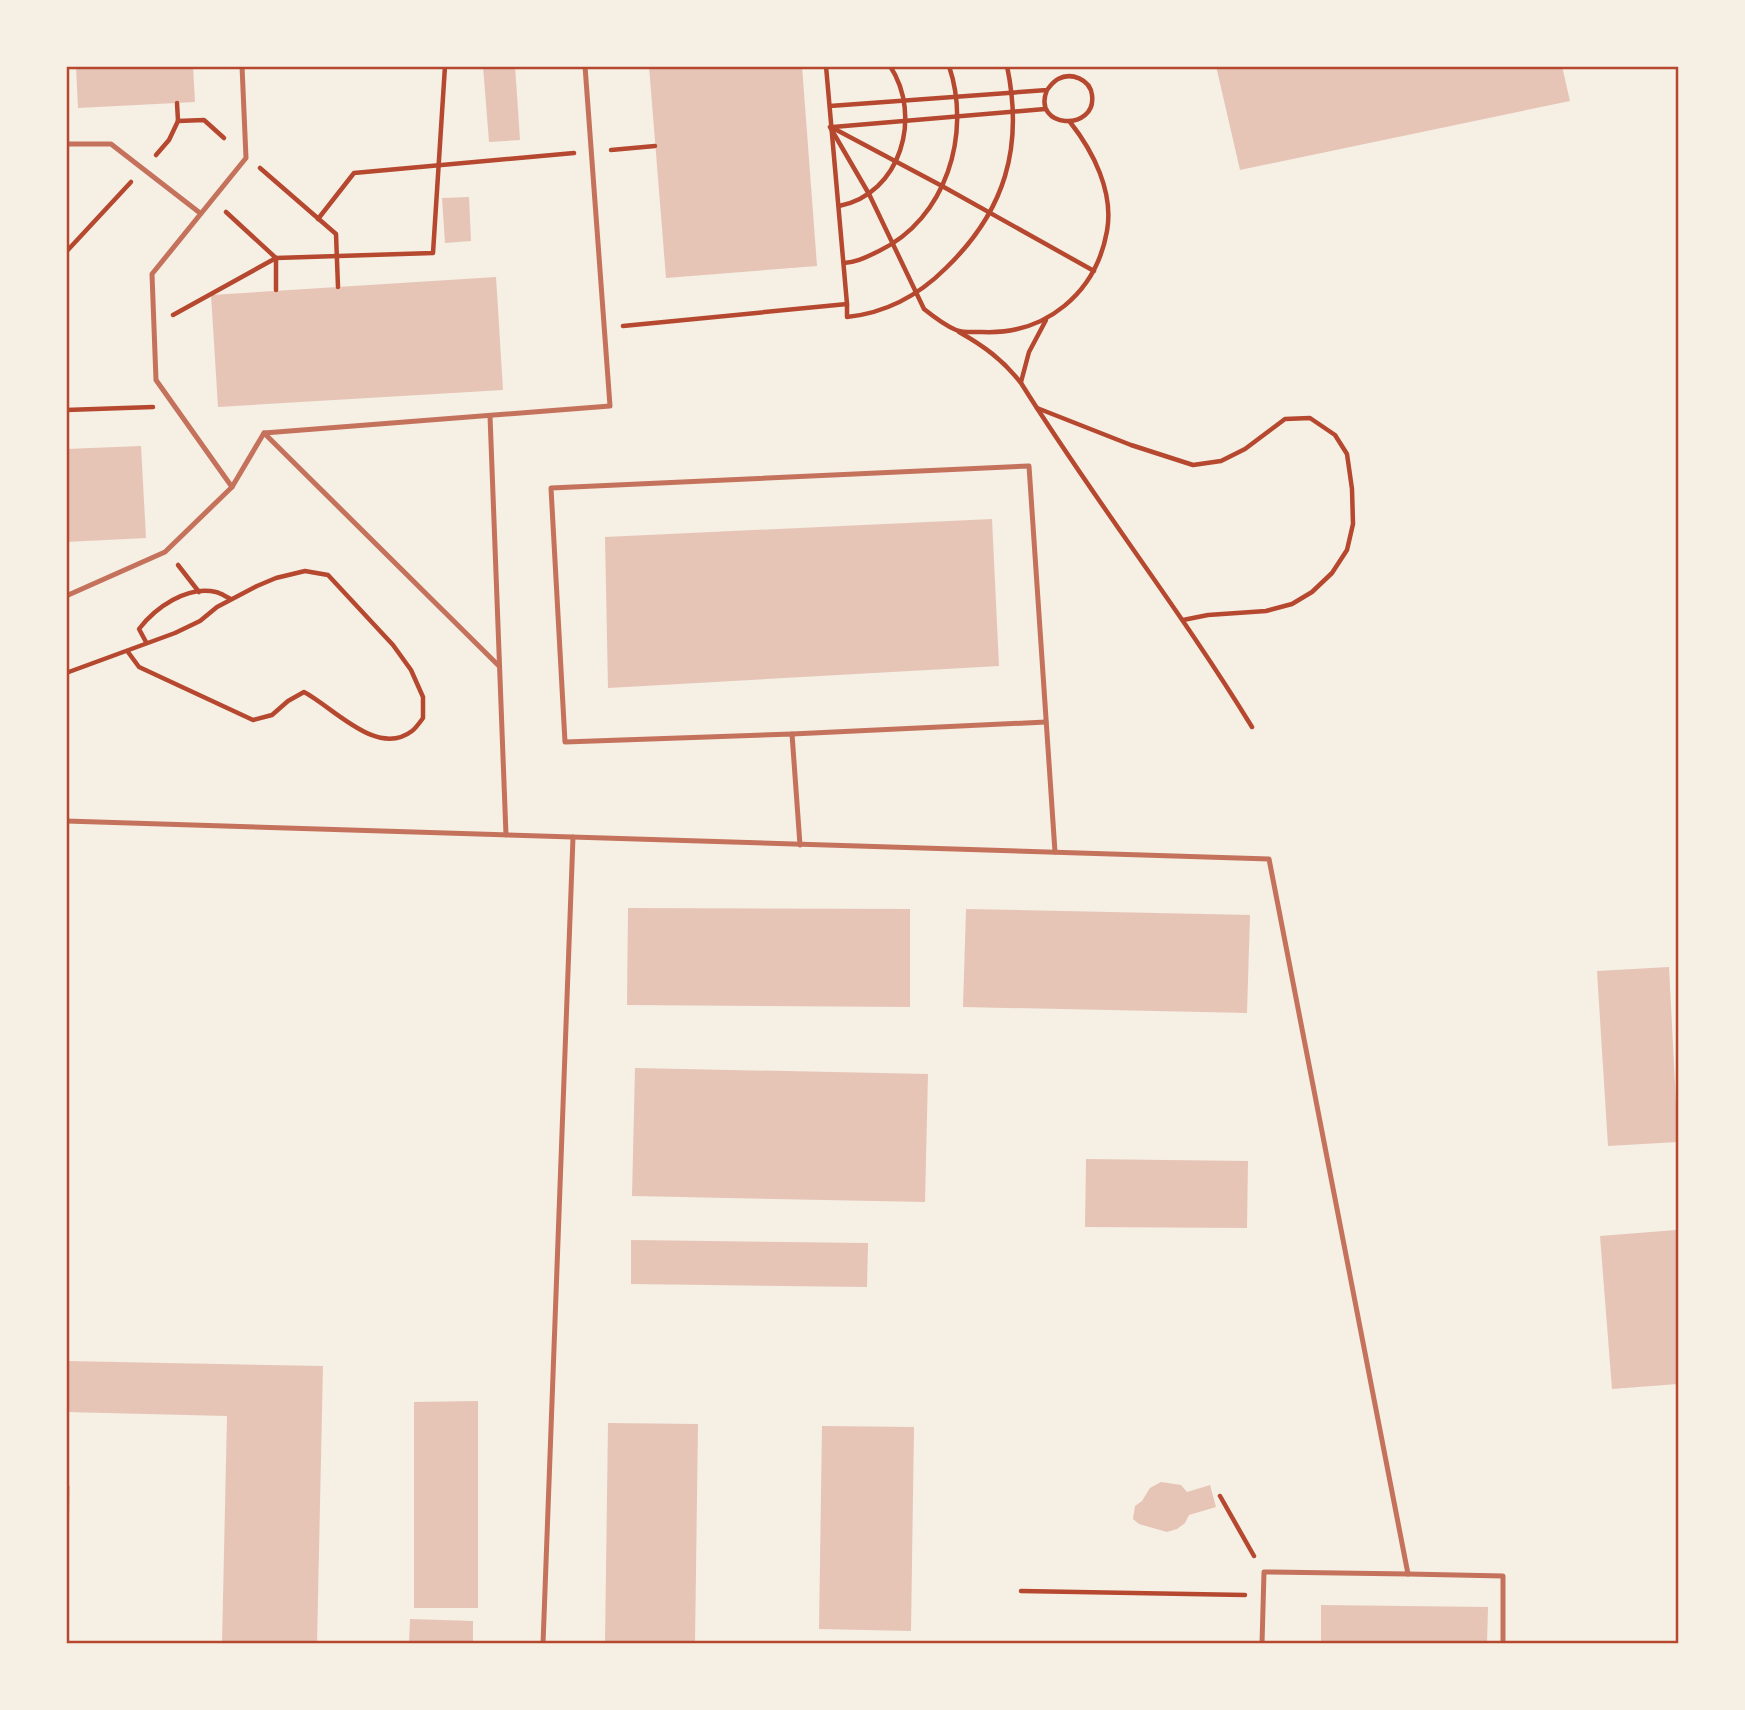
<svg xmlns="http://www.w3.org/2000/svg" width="1745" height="1710" viewBox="0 0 1745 1710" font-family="'Sofia Sans Condensed',sans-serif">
	<rect width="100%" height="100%" fill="#f6efe4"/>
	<g fill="#e6c5b7">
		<polygon points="76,66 193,66 195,102 78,108"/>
		<polygon points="483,66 515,66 520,140 489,142"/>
		<polygon points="649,66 802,66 817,266 666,278"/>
		<polygon points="1216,66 1562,66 1570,101 1240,170"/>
		<polygon points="469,197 471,241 445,243 442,198"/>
		<polygon points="496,277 503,390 218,407 211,295"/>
		<polygon points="141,446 146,538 66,542 66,449"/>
		<polygon points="992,519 999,666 608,688 605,537"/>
		<polygon points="628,908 910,909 910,1007 627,1005"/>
		<polygon points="966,909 1250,915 1247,1013 963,1007"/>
		<polygon points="1669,967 1678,1142 1608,1146 1597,971"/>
		<polygon points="635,1068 928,1074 925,1202 632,1196"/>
		<polygon points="1086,1159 1248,1161 1247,1228 1085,1227"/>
		<polygon points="1676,1230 1678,1265 1678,1384 1612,1389 1600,1236"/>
		<polygon points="631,1240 868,1243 867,1287 631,1284"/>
		<polygon points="66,1361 323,1366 317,1644 222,1644 227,1416 66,1412"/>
		<polygon points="478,1401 478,1608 414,1608 414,1402"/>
		<polygon points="608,1423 698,1424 695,1644 605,1644"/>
		<polygon points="822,1426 914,1427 911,1631 819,1629"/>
		<polygon points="1161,1482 1181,1485 1187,1492 1210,1485 1216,1507 1189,1515 1185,1523 1177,1529 1167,1532 1139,1524 1133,1519 1135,1506 1142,1501 1150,1488"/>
		<polygon points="66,1486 70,1486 69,1524 66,1524"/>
		<polygon points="1321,1605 1488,1607 1487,1644 1321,1644"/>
		<polygon points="410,1619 473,1621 473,1644 409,1644"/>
	</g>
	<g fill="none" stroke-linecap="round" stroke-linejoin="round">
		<g stroke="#b5482f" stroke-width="4.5">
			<polyline points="177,103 178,121 204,120 224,138"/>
			<path d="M 830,106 L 1047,90 C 1050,86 1054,81 1058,79 C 1071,72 1090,79 1092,95 C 1097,132 1031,129 1047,90"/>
			<path d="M 830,127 L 869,194 L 924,309 C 934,317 944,325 956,330 C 963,333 974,332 982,332 C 1046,335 1096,293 1107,231 C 1114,192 1093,151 1070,122"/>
			<polyline points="831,127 942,186 1094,271"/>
			<polyline points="833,127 1045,109"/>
			<polyline points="611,150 655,146"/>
			<polyline points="156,155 169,140 178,121"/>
			<polyline points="260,168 336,234 338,287"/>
			<path d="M 839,206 C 901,194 923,116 890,66"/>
			<polyline points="226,212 276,258 276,290"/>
			<polyline points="318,219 354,173 574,153"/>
			<polyline points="66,252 131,182"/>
			<path d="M 844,263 C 858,262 866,257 879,251 C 946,219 972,134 949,66"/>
			<path d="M 847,304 L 847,317 C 886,313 919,295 946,268 C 1005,211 1024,147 1007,66"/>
			<polyline points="173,315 276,258 433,253 445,66"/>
			<polyline points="623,326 847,304 826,66"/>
			<path d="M 959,332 C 984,346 1003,360 1021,383 C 1094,500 1180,609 1252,727"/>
			<polyline points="1021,382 1029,352 1046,320"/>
			<polyline points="1037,408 1131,445 1193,465 1221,461 1245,449 1285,419 1310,418 1335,435 1347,454 1352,489 1353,524 1347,550 1332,573 1312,592 1292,604 1266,611 1208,615 1183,620"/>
			<polyline points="66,410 153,407"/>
			<polyline points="178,565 199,592"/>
			<path d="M 146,642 L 139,629 C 155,608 187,585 216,592 C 221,593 226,597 231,599"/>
			<path d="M 66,673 L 175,633 L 200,621 L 217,607 L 257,586 L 276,578 L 305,571 L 328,575 L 393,645 L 411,670 L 423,697 L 423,718 C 420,722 416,728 412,731 C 377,758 333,707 304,692 L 288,701 L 272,715 L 253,720 L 139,667 L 128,652"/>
			<polyline points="1220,1496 1254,1556"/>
			<polyline points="1021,1591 1245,1595"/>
		</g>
		<g stroke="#c5725c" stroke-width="5">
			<polyline points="66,144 111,144 200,213"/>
			<polyline points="490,416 506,835"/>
			<polyline points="264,433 499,666"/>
			<polyline points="232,487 156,380 152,274 246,158 242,66"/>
			<polyline points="66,596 165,552 232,487 264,433 610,406 585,66"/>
			<polyline points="792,734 1046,722"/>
			<polyline points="66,821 1269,859 1408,1574 1264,1572 1262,1644"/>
			<polyline points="800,845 792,734 565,742 551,488 1029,466 1055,852"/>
			<polyline points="1408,1574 1503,1576 1503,1644"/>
			<polyline points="543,1644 573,837"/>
		</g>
	</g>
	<rect width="1745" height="1710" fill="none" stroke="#f6efe4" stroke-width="136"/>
	<rect x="68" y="68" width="1609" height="1574" fill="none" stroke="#b5482f" stroke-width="2.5"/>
</svg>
